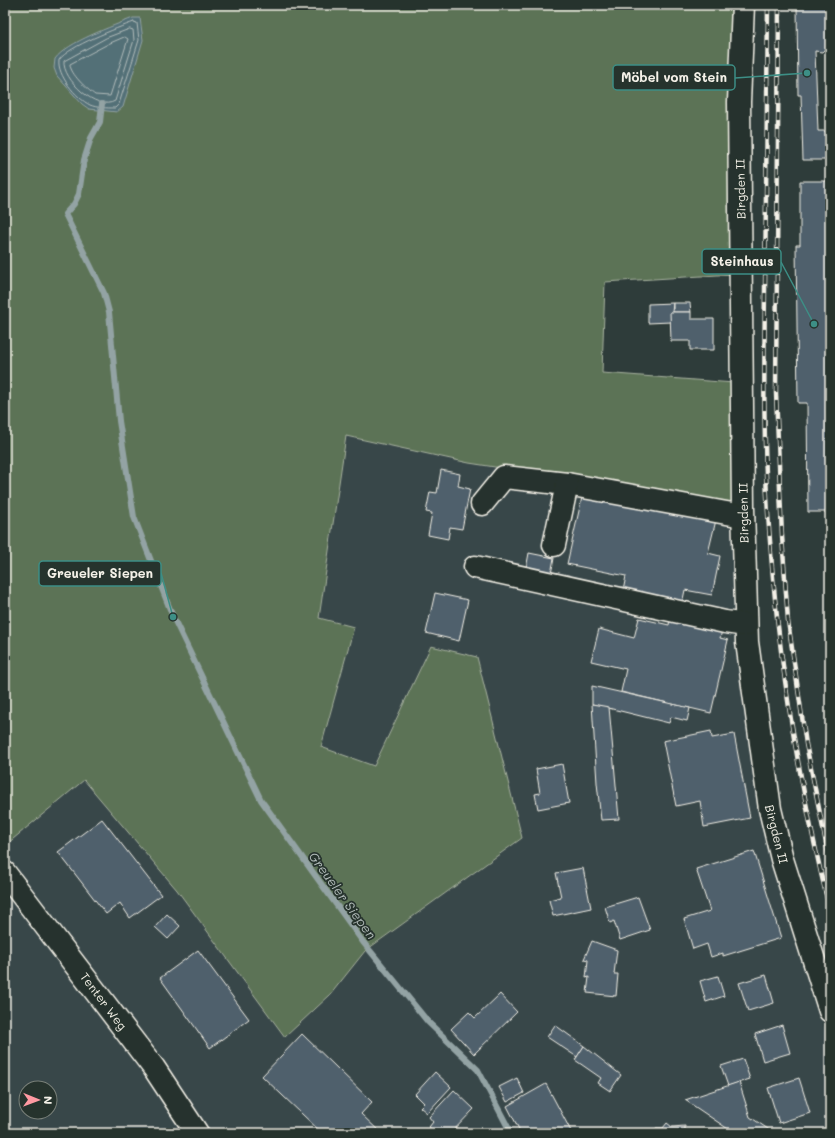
<svg xmlns="http://www.w3.org/2000/svg" width="835" height="1138" viewBox="0 0 835 1138" font-family="Mali,sans-serif">
	<rect width="100%" height="100%" fill="#2e3c3a"/>
	<filter id="ink" filterUnits="userSpaceOnUse"><feTurbulence type="fractalNoise" baseFrequency=".025" numOctaves="2"/><feDisplacementMap in="SourceGraphic" scale="8" xChannelSelector="R" yChannelSelector="G"/><feConvolveMatrix kernelMatrix="1 2 1 2 8 2 1 2 1" color-interpolation-filters="sRGB"/></filter>
	<g filter="url(#ink)">
		<path fill="#384749" fill-rule="evenodd" d="M 346,436 L 469,463 L 734,504 L 737,630 L 748,730 L 762,809 L 799,949 L 830,1047 L 830,1133 L 5,1133 L 5,844 L 84,780 L 177,890 L 285,1037 L 330,995 L 365,952 L 522,838 L 431,646 L 374,766 L 321,748 L 354,627 L 319,618 ZM 26,1088 L 50,1088 L 50,1112 L 26,1112 Z"/>
		<polygon fill="#5c7357" stroke="#a8b2a0" points="5,5 736,5 734,274 605,282 602,373 734,383 734,504 469,463 346,436 319,618 354,627 321,747 374,766 431,646 477,657 522,838 365,951 330,995 285,1037 177,890 84,780 7,844 5,841"/>
		<path fill="#526f77" stroke="#93a3a4" d="M 133,18 L 140,18 L 143,40 L 123,107 L 117,112 L 89,109 L 82,104 L 57,76 L 54,68 L 55,59 C 67,42 113,26 133,18 Z"/>
		<g fill="none" stroke-linecap="round" stroke-linejoin="round">
			<g stroke="#b3bdbb" stroke-width="1">
				<path d="M 134,22 L 137,23 L 139,40 L 119,104 L 115,108 C 107,108 97,108 90,105 C 76,98 57,75 59,60 C 69,46 117,28 134,22 Z"/>
				<path d="M 130,29 L 133,30 L 134,40 L 115,101 C 97,112 62,79 64,61 L 106,38 Z"/>
				<path d="M 125,37 L 128,39 L 110,96 L 95,95 C 87,89 70,74 70,64 L 108,44 Z"/>
			</g>
			<polyline stroke="#93a3a4" stroke-width="6" points="102,104 100,122 91,138 84,160 79,194 74,204 65,214 104,293 109,312 119,421 134,517 173,617 261,800 363,942 428,1022 478,1070 511,1133"/>
		</g>
		<g fill="#4f606c" stroke="#f4f1e8">
			<polygon points="797,5 830,5 830,44 822,52 815,51 818,131 830,131 830,160 803,160 801,95 798,95"/>
			<polygon points="800,181 830,181 830,512 808,512 807,403 798,403 796,245 800,245"/>
			<polygon points="673,303 671,322 648,323 648,304"/>
			<polygon points="673,303 690,303 691,312 673,312"/>
			<polygon points="670,312 691,312 691,319 714,319 714,350 690,350 690,341 671,341"/>
			<polygon points="441,470 460,474 458,486 470,489 462,529 450,527 448,539 428,535 432,513 426,512 430,492 437,493"/>
			<polygon points="583,493 716,520 708,553 720,556 712,595 685,590 682,604 623,591 626,576 567,564"/>
			<polygon points="529,553 554,558 551,574 526,569"/>
			<polygon points="435,593 468,600 459,641 426,633"/>
			<polygon points="639,618 669,625 670,619 722,631 720,638 728,640 711,713 621,692 626,669 591,661 599,629 634,638"/>
			<polygon points="592,686 690,708 687,721 671,717 669,723 592,704"/>
			<polygon points="592,704 609,707 619,819 601,820 597,783"/>
			<polygon points="711,731 712,738 734,734 750,818 704,827 700,801 676,806 663,741"/>
			<polygon points="562,764 569,803 538,809 535,794 540,793 536,769"/>
			<polygon points="102,819 161,895 130,918 120,903 106,914 58,852"/>
			<polygon points="754,851 781,938 723,956 723,953 711,957 707,944 693,949 684,919 710,911 696,869"/>
			<polygon points="583,868 591,908 553,916 549,900 561,897 556,873"/>
			<polygon points="638,897 650,930 620,940 614,921 610,923 605,907"/>
			<polygon points="167,914 180,926 168,939 155,927"/>
			<polygon points="592,941 617,950 614,974 618,974 616,996 587,993 589,977 586,978 588,960 584,959"/>
			<polygon points="198,950 249,1019 210,1048 160,978"/>
			<polygon points="766,975 774,1003 748,1011 739,983"/>
			<polygon points="718,976 724,996 706,1002 700,981"/>
			<polygon points="500,994 517,1012 474,1054 451,1029 469,1012 475,1018"/>
			<polygon points="555,1025 584,1046 577,1057 547,1037"/>
			<polygon points="782,1025 790,1053 763,1061 755,1034"/>
			<polygon points="302,1034 372,1102 361,1114 381,1133 322,1133 262,1076"/>
			<polygon points="584,1046 621,1075 610,1091 598,1083 601,1078 575,1060"/>
			<polygon points="743,1059 750,1079 728,1086 721,1066"/>
			<polygon points="435,1072 451,1087 427,1113 420,1107 424,1103 415,1094"/>
			<polygon points="517,1078 524,1093 507,1102 499,1087"/>
			<polygon points="799,1078 810,1113 779,1123 768,1088"/>
			<polygon points="739,1082 750,1117 774,1133 734,1133 685,1100"/>
			<polygon points="546,1084 572,1133 521,1133 507,1106"/>
			<polygon points="454,1090 474,1109 451,1133 436,1133 429,1127 433,1122 429,1117"/>
			<polygon points="667,1123 672,1127 685,1126 685,1133 656,1133 656,1128 663,1128"/>
		</g>
		<g fill="none" stroke-linecap="round" stroke-linejoin="round">
			<defs>
				<g id="minor">
					<polyline points="743,5 739,102 743,508 747,642 770,809 782,859 830,1011"/>
					<polyline points="482,504 504,477 567,484 743,516"/>
					<polyline points="554,545 567,484"/>
					<polyline points="475,567 725,622 746,625"/>
					<polyline points="5,873 154,1068 197,1133"/>
				</g>
			</defs>
			<use href="#minor" stroke="#f4f1e8" stroke-width="25"/>
			<use href="#minor" stroke="#26332d" stroke-width="22"/>
			<defs>
				<g id="rail">
					<path d="M 768,5 C 767,100 766,194 765,289 C 764,373 763,457 770,541 C 779,666 800,789 830,911"/>
					<polyline points="779,5 776,393 782,536 788,621 806,744 830,863"/>
				</g>
			</defs>
			<use href="#rail" stroke="#f4f1e8" stroke-width="4.5"/>
			<use href="#rail" stroke="#26332d" stroke-width="3" stroke-dasharray="9" stroke-linecap="butt"/>
		</g>
	</g>
	<g text-anchor="middle" dominant-baseline="central" stroke-width="3.5" stroke-linejoin="round" paint-order="stroke">
		<g font-size="12" fill="#f4f1e8" stroke="#26332d">
			<text transform="translate(740 189) rotate(-91)">Birgden II</text>
			<text transform="translate(743 513) rotate(-91)">Birgden II</text>
			<text transform="translate(777 834) rotate(76)">Birgden II</text>
			<text transform="translate(104 1001) rotate(53)">Tenter Weg</text>
		</g>
		<g font-size="13" font-style="italic" fill="#b3bdbb" stroke="#26332d">
			<text transform="translate(343 895) rotate(54)">Greueler Siepen</text>
		</g>
	</g>
	<path fill="none" stroke="#3d8f86" stroke-width="1.5" d="M807 73L735 78M814 324L781 262M173 617L161 573"/>
	<g fill="#3d8f86" stroke="#26332d" stroke-width="1.5">
		<circle cx="807" cy="73" r="4"/>
		<circle cx="814" cy="324" r="4"/>
		<circle cx="173" cy="617" r="4"/>
	</g>
	<g fill="#26332d" stroke="#3d8f86" stroke-width="1.5">
		<rect x="613" y="65" width="122" height="25" rx="4"/>
		<rect x="702" y="249" width="79" height="25" rx="4"/>
		<rect x="39" y="561" width="122" height="25" rx="4"/>
	</g>
	<g font-size="13" text-anchor="middle" font-weight="bold" fill="#f4f1e8">
		<text x="674" y="82">Möbel vom Stein</text>
		<text x="742" y="266">Steinhaus</text>
		<text x="100" y="578">Greueler Siepen</text>
	</g>
	<rect width="835" height="1138" fill="none" stroke="#26332d" stroke-width="20"/>
	<rect x="10" y="10" width="815" height="1118" fill="none" stroke="#f4f1e8" stroke-width="1.5" filter="url(#ink)"/>
	<g transform="translate(38 1100) rotate(91)"><circle r="19" fill="#26332d" stroke="#787f78"/>
	<path d="M0-3L7 15L0 10L-7 15Z" fill="#ff9aa2"/>
	<text y="-6" font-size="11" font-weight="bold" text-anchor="middle" fill="#f4f1e8">N</text>
	</g>
</svg>
